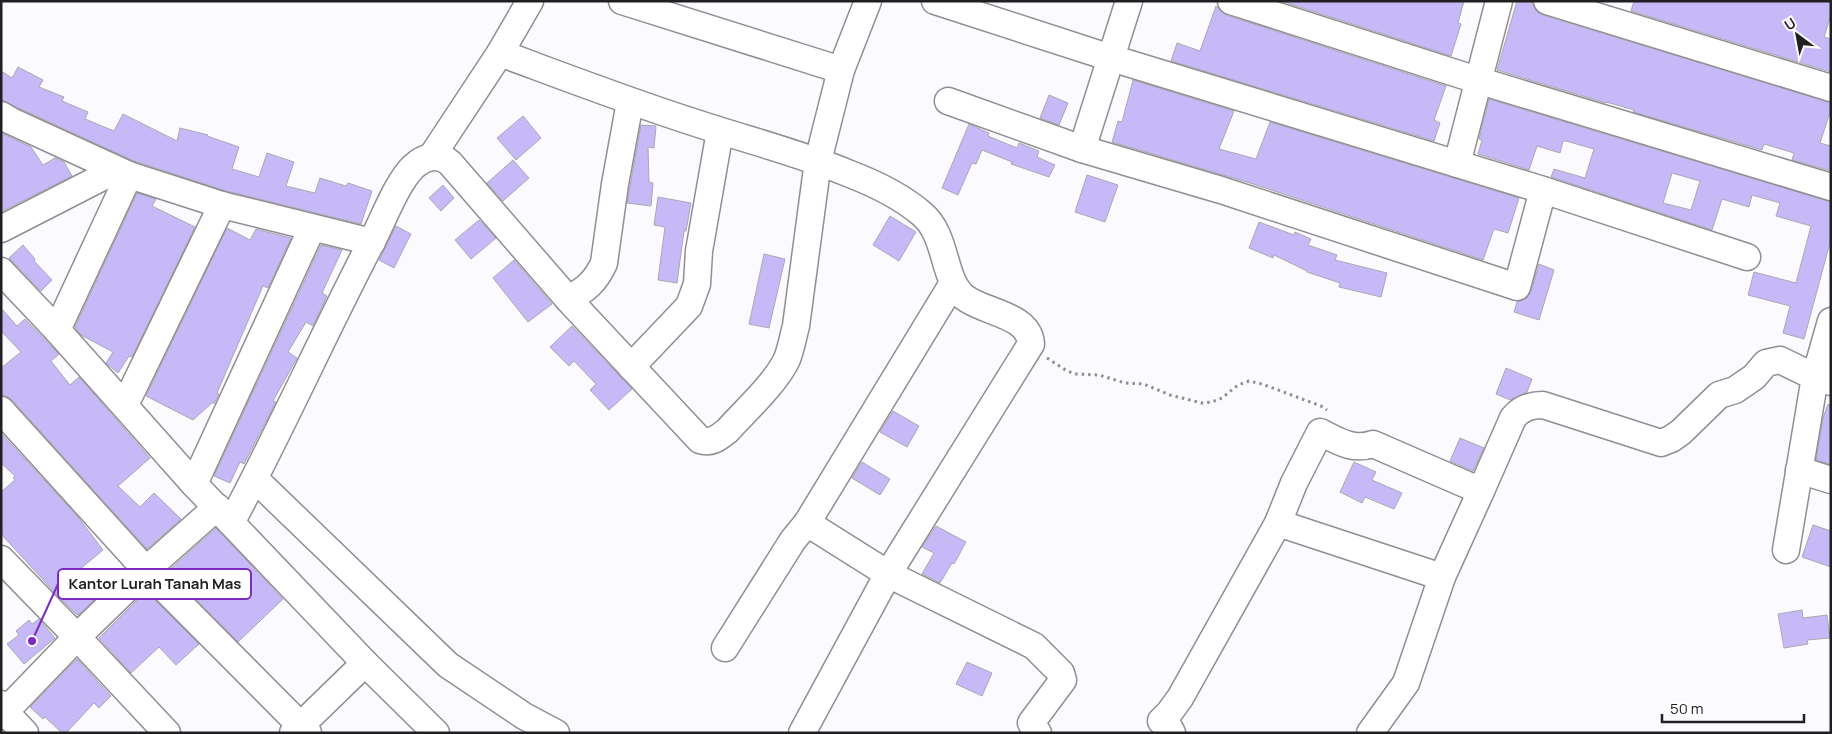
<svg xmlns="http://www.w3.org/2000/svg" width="1832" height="734" viewBox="0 0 1832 734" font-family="Manrope,sans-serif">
	<rect width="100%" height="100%" fill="#fbfbff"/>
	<g fill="#c7b9f8" stroke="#aaa9af" fill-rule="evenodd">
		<polygon points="1281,1 1464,1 1458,23 1461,24 1451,56"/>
		<polygon points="1517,1 1532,2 1536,11 1543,15 1831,103 1831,109 1820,143 1831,146 1831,171 1792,160 1794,153 1764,144 1762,150 1633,112 1634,110 1606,102 1606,103 1497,70"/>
		<polygon points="1634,1 1831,1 1831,15 1824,37 1831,39 1831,72 1631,11"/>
		<polygon points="1216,6 1226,15 1446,86 1434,120 1440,123 1434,141 1171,61 1177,43 1200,51"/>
		<polygon points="18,67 43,80 39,87 64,97 62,101 88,112 85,119 114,131 123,114 177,141 180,128 208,135 207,136 239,147 232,169 259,177 267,153 294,162 286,186 315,193 320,178 346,186 348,183 372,191 361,224 226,191 134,161 1,100 1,71 12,78"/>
		<polygon points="1133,80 1234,111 1219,149 1256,159 1270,122 1519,198 1508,233 1494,229 1483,260 1250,183 1112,142 1118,121 1122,122"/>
		<polygon points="1049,95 1068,103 1059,125 1040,118"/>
		<path d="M 1489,99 L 1831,202 L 1831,239 L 1804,339 L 1783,333 L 1790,306 L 1748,295 L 1754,272 L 1796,283 L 1811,226 L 1776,216 L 1780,203 L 1752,195 L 1749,207 L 1722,199 L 1712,230 L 1551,177 L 1554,169 L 1585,178 L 1594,149 L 1566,141 L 1563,141 L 1560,153 L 1537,146 L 1529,170 L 1478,154 L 1482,140 L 1479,139 ZM 1672,173 L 1700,181 L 1691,210 L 1663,203 Z"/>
		<polygon points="523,116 541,138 516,160 497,138"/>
		<polygon points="969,124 989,133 988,136 1017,148 1019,143 1039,151 1037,157 1055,165 1049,177 1011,164 1012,162 982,150 976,164 972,163 958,195 942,188"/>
		<polygon points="641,125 656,126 654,148 648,147 649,182 653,183 651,206 627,203"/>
		<polygon points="1,133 31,147 43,165 55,158 64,162 72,176 1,212"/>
		<polygon points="513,160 529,178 503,201 487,183"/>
		<polygon points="1087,175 1118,185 1105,222 1075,212"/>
		<polygon points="443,185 454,198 441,211 429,198"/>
		<polygon points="137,193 156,199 152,206 195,227 132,357 129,356 118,373 106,363 113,352 81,335 75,327"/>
		<polygon points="658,197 691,203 686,231 684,231 677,283 658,280 665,227 654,225"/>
		<polygon points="890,216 916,232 899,261 873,245"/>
		<polygon points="479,220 496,238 471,259 455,240"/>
		<polygon points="1259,222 1294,235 1295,232 1311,239 1308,245 1337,255 1335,260 1387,273 1381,297 1339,287 1340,283 1307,272 1307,271 1274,255 1273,258 1249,248"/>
		<polygon points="396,226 411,234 394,268 379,260"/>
		<polygon points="227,228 250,240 256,229 291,238 268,288 263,286 217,393 219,394 214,404 213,402 193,420 146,396"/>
		<polygon points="23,245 35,259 34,261 52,280 41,291 9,258"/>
		<polygon points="321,245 342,250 322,293 327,296 313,326 306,322 288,352 297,358 273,401 276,402 244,464 240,462 230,483 214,476"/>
		<polygon points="764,254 785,259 769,328 749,324"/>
		<polygon points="514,260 552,304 528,322 493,278"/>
		<polygon points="1539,264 1554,270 1539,320 1514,312 1517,302 1527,298 1531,291"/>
		<polygon points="1,308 17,326 25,319 59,354 51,361 70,385 79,377 150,458 118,486 140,507 154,493 181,519 147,549 12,400 6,396 1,395 1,368 21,352 1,331"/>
		<polygon points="572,326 632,389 609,410 590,390 596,384 574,361 569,366 550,347"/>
		<polygon points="1506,368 1532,379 1527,392 1510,400 1496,394"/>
		<polygon points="1828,404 1831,405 1831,464 1816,460 1823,418"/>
		<polygon points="893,411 919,426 907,447 880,432"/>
		<polygon points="1,433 78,517 103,550 73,575 95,599 78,615 76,614 57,595 1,534 1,492 15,480 13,478 15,476 1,463"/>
		<polygon points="1460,438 1484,448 1473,471 1450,461"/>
		<polygon points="862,462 890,479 880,495 852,478"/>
		<polygon points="1354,462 1376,472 1372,480 1402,493 1394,509 1365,497 1362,503 1340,492"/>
		<polygon points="1813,525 1831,531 1831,567 1802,557"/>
		<polygon points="936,526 966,542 954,564 952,563 940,583 922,574 934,553 922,547"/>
		<polygon points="216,528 283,599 238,642 168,571"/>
		<polygon points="146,591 199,644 176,665 159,647 131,673 99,638"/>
		<polygon points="1802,610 1803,618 1827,615 1830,638 1807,640 1808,644 1784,648 1778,614"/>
		<polygon points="39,619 55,638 24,664 7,644 19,635 16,631 29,620 32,624"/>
		<polygon points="77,659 111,696 99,708 94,703 66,733 62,733 45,717 43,719 30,707"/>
		<polygon points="967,662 992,673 982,696 956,684"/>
	</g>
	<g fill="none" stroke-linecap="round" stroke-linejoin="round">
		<defs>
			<g id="minor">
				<polyline points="622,1 841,70"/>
				<polyline points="935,1 1111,58 1543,190 1747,257"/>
				<polyline points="1231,1 1477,80 1831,187"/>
				<polyline points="1547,1 1831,88"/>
				<polyline points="500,53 530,1"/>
				<polyline points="948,101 1082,149 1221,190 1517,287 1543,190"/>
				<polyline points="1,115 11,121 129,175 222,205 372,242"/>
				<polyline points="1082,149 1129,1"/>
				<path d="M 432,156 L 500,53 C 565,77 630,102 696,123 C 747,140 800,153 850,174 C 876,184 901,196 922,214 C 948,236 942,279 964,297 C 984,313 1029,314 1031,344 L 888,574 L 802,733"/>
				<polyline points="1457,164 1499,1"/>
				<polyline points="1,229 116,170"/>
				<polyline points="1,271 57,330 194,484 365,663 436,733"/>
				<polyline points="953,283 807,523 888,574 1034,646 1061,673 1063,680 1031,723 1038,733"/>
				<path d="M 568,299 C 586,290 596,281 604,263 L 615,184 L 630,102"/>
				<polyline points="57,330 129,175"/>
				<polyline points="631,367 689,306 697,284 699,251 720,131"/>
				<polyline points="125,405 222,205"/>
				<polyline points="1,410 146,570 308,733"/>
				<polyline points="1799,470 1831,480"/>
				<polyline points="255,479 448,665 524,716 556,733"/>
				<polyline points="194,484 312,228"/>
				<path d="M 232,521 C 281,430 323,335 371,243 C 383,221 396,184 413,167 C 424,157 438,152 450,163 L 568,299 L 700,440 C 711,444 718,438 727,431 C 745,411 776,383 787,359 C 791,349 793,337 796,326 L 818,161 L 841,70 L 868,1"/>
				<path d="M 1278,523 L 1294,483 L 1320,432 C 1338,441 1353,451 1373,444 L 1481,491 L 1513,418 C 1521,408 1530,405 1543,405 L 1661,443 L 1671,439 L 1681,432 L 1719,395 L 1735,390 L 1754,377 L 1766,363 L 1780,360 L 1815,377 L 1831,382"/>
				<polyline points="1786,550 1815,377 1831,321"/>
				<polyline points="1,559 77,637 167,733"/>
				<polyline points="725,648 793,540 807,523"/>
				<polyline points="1,704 6,713 25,733"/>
				<polyline points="1,716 77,637 146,570 217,507"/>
				<polyline points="293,733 365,663"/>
				<polyline points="1172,733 1170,729 1161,721 1169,713 1180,698 1278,523 1442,577"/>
				<polyline points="1370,733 1406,683 1442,577 1481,491"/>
			</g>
		</defs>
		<use href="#minor" stroke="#8e8e94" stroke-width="29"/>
		<polyline stroke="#8e8e91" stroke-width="3" stroke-dasharray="2.5 4" stroke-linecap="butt" points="1047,358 1067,371 1076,374 1099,375 1125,383 1144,384 1170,395 1202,403 1212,402 1222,398 1238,385 1249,381 1262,384 1321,406 1327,410"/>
		<use href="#minor" stroke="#fff" stroke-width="26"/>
	</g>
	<path fill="none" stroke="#7b2cbf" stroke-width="2" d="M32 641L58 584"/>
	<circle fill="#7b2cbf" stroke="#fff" stroke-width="2" cx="32" cy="641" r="5"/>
	<rect fill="#fff" stroke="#7b2cbf" stroke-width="2" x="58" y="569" width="193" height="30" rx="5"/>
	<g font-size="15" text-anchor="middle" font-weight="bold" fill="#202023">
		<text x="155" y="589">Kantor Lurah Tanah Mas</text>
	</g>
	<rect width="1832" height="734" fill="none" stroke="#202023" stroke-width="5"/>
	<g transform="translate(1797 35) rotate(328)" stroke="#ffffff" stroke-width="4" paint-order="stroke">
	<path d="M0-4L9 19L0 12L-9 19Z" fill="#202023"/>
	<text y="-8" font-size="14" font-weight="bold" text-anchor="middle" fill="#202023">U</text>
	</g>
	<path d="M1662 714v8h142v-8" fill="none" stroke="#202023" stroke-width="2.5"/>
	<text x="1670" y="714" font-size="15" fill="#202023" stroke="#ffffff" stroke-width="4" paint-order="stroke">50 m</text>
</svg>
